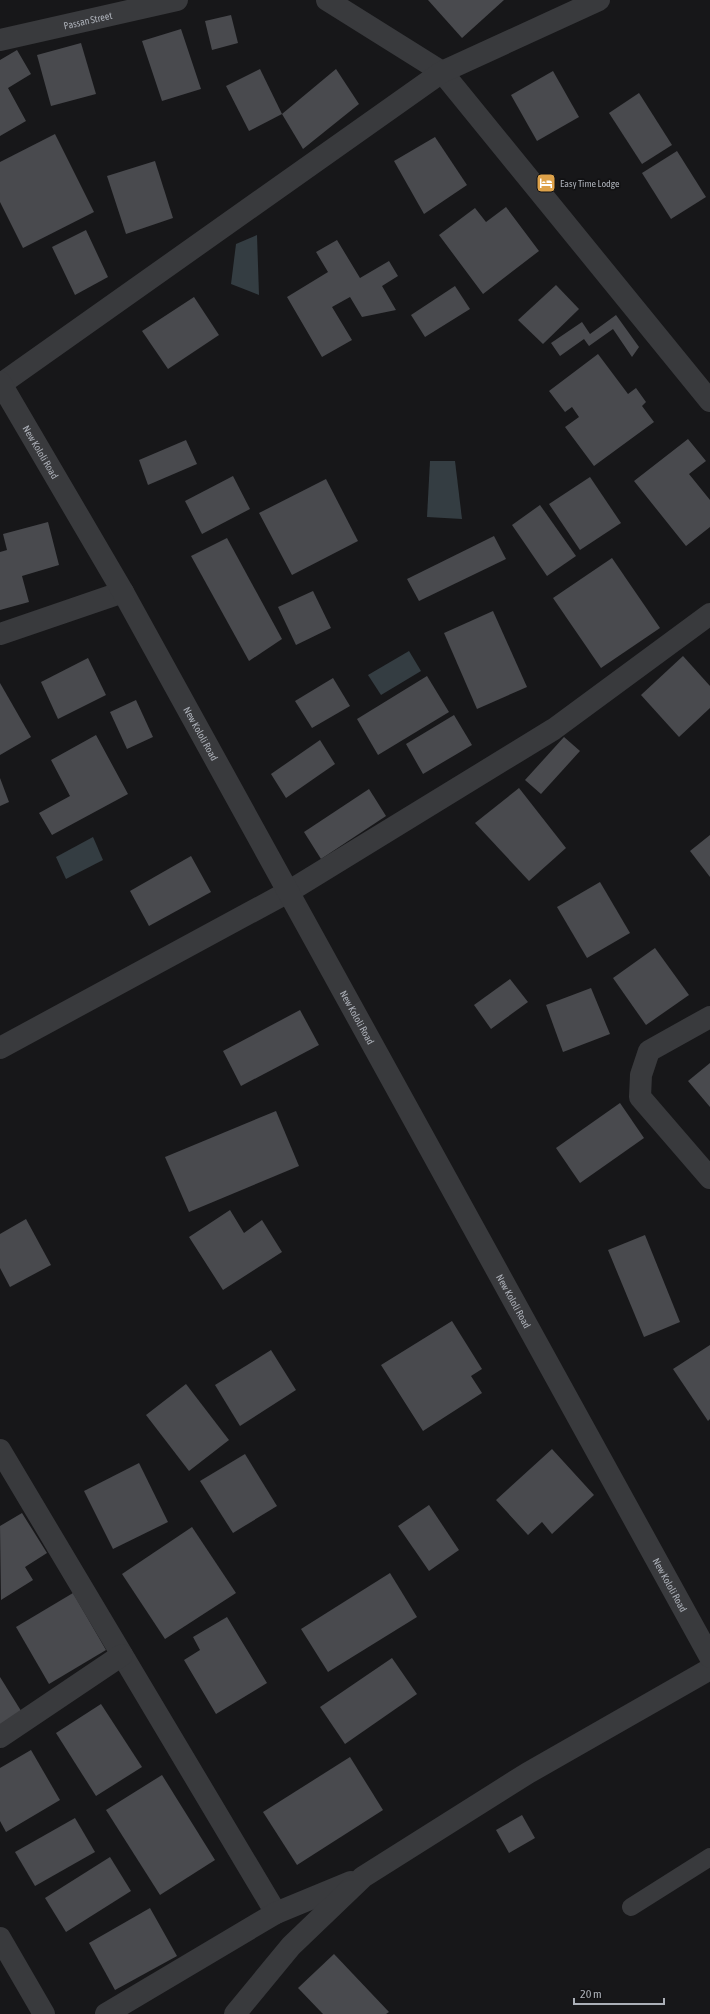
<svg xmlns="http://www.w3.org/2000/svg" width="710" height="2014" viewBox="0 0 710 2014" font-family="'Asap Condensed',sans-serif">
	<rect width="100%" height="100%" fill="#171719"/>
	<g fill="#343d42">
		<polygon points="257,235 259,295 231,284 236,244"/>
		<polygon points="430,461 455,461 462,519 427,517"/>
		<polygon points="409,651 421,671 381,695 368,675"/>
		<polygon points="93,837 103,860 66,879 56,857"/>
	</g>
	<g fill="#494a4e">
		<polygon points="428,0 504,0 462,38"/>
		<polygon points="231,15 238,43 212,50 205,21"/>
		<polygon points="181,29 201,89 162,101 142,41"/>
		<polygon points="81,43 96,94 51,106 37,55"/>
		<polygon points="17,50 31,74 8,88 26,121 0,136 0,60"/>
		<polygon points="260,69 282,114 249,131 226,86"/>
		<polygon points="336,69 359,104 303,149 282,114"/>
		<polygon points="553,71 579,117 537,141 511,95"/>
		<polygon points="639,93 672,145 642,164 609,113"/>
		<polygon points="55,134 94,212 23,248 0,202 0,162"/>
		<polygon points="435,137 467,185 424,214 394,161"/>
		<polygon points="677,151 706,197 671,219 642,173"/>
		<polygon points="155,161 173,218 126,234 107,176"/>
		<polygon points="506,207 539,251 483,294 439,235 475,208 486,222"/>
		<polygon points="86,230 108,277 75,295 52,247"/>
		<polygon points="337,240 360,278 389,261 398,276 382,286 396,310 362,317 350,297 332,307 352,340 322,357 287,297 328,272 316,252"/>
		<polygon points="556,285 579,309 543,344 518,320"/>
		<polygon points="455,286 470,309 425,337 411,315"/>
		<polygon points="194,297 219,335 168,369 142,331"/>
		<polygon points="616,315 639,347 632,357 613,329 589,346 584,339 560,356 551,343 582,322 590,334"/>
		<polygon points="598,354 628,394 636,388 646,402 642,406 654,422 594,466 565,427 579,417 572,407 565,412 549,391"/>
		<polygon points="688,439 706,461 689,474 710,500 710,527 686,546 634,481"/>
		<polygon points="186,440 197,464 148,485 139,460"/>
		<polygon points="233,476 250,509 202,534 185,501"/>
		<polygon points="590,477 621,523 580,550 549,504"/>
		<polygon points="326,479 358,541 292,575 259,513"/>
		<polygon points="540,505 576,556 547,576 512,525"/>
		<polygon points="48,522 59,565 22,576 29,602 0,610 0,552 7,550 3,534"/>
		<polygon points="494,536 506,559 419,601 407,579"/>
		<polygon points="227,538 282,639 249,661 191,556"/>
		<polygon points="612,558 660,628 601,668 553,598"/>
		<polygon points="313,591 331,628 296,645 278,607"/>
		<polygon points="493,611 527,687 477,709 444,633"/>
		<polygon points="683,656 710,686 710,708 679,737 641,695"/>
		<polygon points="88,658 106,695 58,719 41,682"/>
		<polygon points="427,676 449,712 378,755 357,719"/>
		<polygon points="333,678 350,706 312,728 295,701"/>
		<polygon points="0,683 31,737 0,755"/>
		<polygon points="136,700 153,737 127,749 110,712"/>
		<polygon points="454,715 472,745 423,774 406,744"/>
		<polygon points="96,735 128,794 52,835 39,813 70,796 51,760"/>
		<polygon points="564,737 580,751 541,794 525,780"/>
		<polygon points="320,740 335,764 286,798 271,774"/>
		<polygon points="0,778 9,802 0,806"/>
		<polygon points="519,788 566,848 529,881 475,823"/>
		<polygon points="369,789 386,816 321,859 304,832"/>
		<polygon points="710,835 710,877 690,851"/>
		<polygon points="191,856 211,892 149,926 130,891"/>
		<polygon points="600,882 630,933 587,958 557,907"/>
		<polygon points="655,948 689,995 646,1025 613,978"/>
		<polygon points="510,979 528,1002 491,1029 474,1005"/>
		<polygon points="591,988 610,1034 563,1052 546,1005"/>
		<polygon points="300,1010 319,1045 241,1086 223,1051"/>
		<polygon points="710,1063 710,1107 688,1081"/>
		<polygon points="620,1103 644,1138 580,1183 556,1148"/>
		<polygon points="276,1111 299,1166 189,1212 165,1157"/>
		<polygon points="230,1210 244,1233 262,1220 282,1252 223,1290 189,1237"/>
		<polygon points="26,1219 51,1265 10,1287 0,1268 0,1234"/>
		<polygon points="645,1235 680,1322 644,1337 608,1250"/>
		<polygon points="452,1321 482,1369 471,1376 482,1393 423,1431 381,1365"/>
		<polygon points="710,1345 710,1419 708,1421 673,1369"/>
		<polygon points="271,1350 296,1390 240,1426 215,1385"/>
		<polygon points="186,1384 229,1440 189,1471 146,1415"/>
		<polygon points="552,1449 594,1495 552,1534 542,1522 528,1535 496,1500"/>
		<polygon points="245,1454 277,1506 233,1533 200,1481"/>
		<polygon points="139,1463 168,1522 113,1549 84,1491"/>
		<polygon points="429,1505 459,1550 429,1571 398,1526"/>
		<polygon points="22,1513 47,1553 25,1567 33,1580 1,1600 0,1526"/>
		<polygon points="192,1527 236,1593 165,1639 122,1574"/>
		<polygon points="390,1573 417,1617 328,1672 301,1629"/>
		<polygon points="73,1593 106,1650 49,1684 16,1627"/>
		<polygon points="227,1617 267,1683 216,1714 184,1660 200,1650 193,1637"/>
		<polygon points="392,1658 417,1694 345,1744 320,1707"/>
		<polygon points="0,1677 23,1714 0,1728"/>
		<polygon points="101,1704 142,1767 96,1796 56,1733"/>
		<polygon points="31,1750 60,1800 6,1832 0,1821 0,1768"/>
		<polygon points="350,1757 383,1810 297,1865 263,1812"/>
		<polygon points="162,1775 215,1860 160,1895 106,1810"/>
		<polygon points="522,1815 535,1838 509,1853 496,1830"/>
		<polygon points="75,1818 95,1852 35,1886 15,1852"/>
		<polygon points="110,1857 131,1891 66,1932 45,1898"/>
		<polygon points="150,1908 177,1956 115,1990 89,1943"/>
		<polygon points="334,1954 389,2012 386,2014 323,2014 298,1988"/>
	</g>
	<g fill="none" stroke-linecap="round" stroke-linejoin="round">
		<polyline stroke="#393a3d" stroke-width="18" points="631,1907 710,1857"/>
		<g stroke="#393a3d" stroke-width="22">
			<polyline points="327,0 442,72 710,401"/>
			<path id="s1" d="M 0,40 L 177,0"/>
			<polyline points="1,384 442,72 599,0"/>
			<polyline points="0,634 123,592"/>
			<polyline points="710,1017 649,1051 641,1075 640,1097 710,1178"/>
			<polyline points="0,1048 288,892 554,729 710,614"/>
			<polyline points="0,1450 276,1913"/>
			<polyline points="0,1737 122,1655"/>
			<polyline points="0,1938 44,2014"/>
			<polyline points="106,2014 276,1913 351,1882"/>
			<polyline points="235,2014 291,1946 363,1877 528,1773 710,1669"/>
		</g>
		<path stroke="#393a3d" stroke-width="22" id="s2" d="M 0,382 L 123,592 L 710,1657"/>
	</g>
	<defs>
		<symbol id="hotel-square" viewBox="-11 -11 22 22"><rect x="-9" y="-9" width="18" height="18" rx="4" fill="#dea24a" stroke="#121214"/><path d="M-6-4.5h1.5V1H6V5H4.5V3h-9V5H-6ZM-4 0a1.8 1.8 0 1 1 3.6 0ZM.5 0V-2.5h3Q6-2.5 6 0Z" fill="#fff"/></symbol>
	</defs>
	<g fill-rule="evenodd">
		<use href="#hotel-square" x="535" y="172" width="22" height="22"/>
	</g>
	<g text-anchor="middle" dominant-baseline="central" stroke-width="3.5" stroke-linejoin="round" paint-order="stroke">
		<g font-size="10" fill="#abafb7" stroke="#121214">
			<text stroke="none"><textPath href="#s1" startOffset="90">Passan Street</textPath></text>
			<text stroke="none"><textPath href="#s2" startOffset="81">New Kololi Road</textPath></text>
			<text stroke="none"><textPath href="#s2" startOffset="405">New Kololi Road</textPath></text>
			<text stroke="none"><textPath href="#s2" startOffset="729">New Kololi Road</textPath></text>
			<text stroke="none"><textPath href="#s2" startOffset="1053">New Kololi Road</textPath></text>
			<text stroke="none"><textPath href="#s2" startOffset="1377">New Kololi Road</textPath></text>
		</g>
		<g font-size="10" fill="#abafb7" stroke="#121214" text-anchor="start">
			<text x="560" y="183">Easy Time Lodge</text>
		</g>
	</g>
	<path d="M574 1998v6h90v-6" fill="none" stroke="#abafb7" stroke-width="2"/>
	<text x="580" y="1998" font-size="12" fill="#abafb7" stroke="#121214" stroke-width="3" paint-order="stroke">20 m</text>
</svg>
